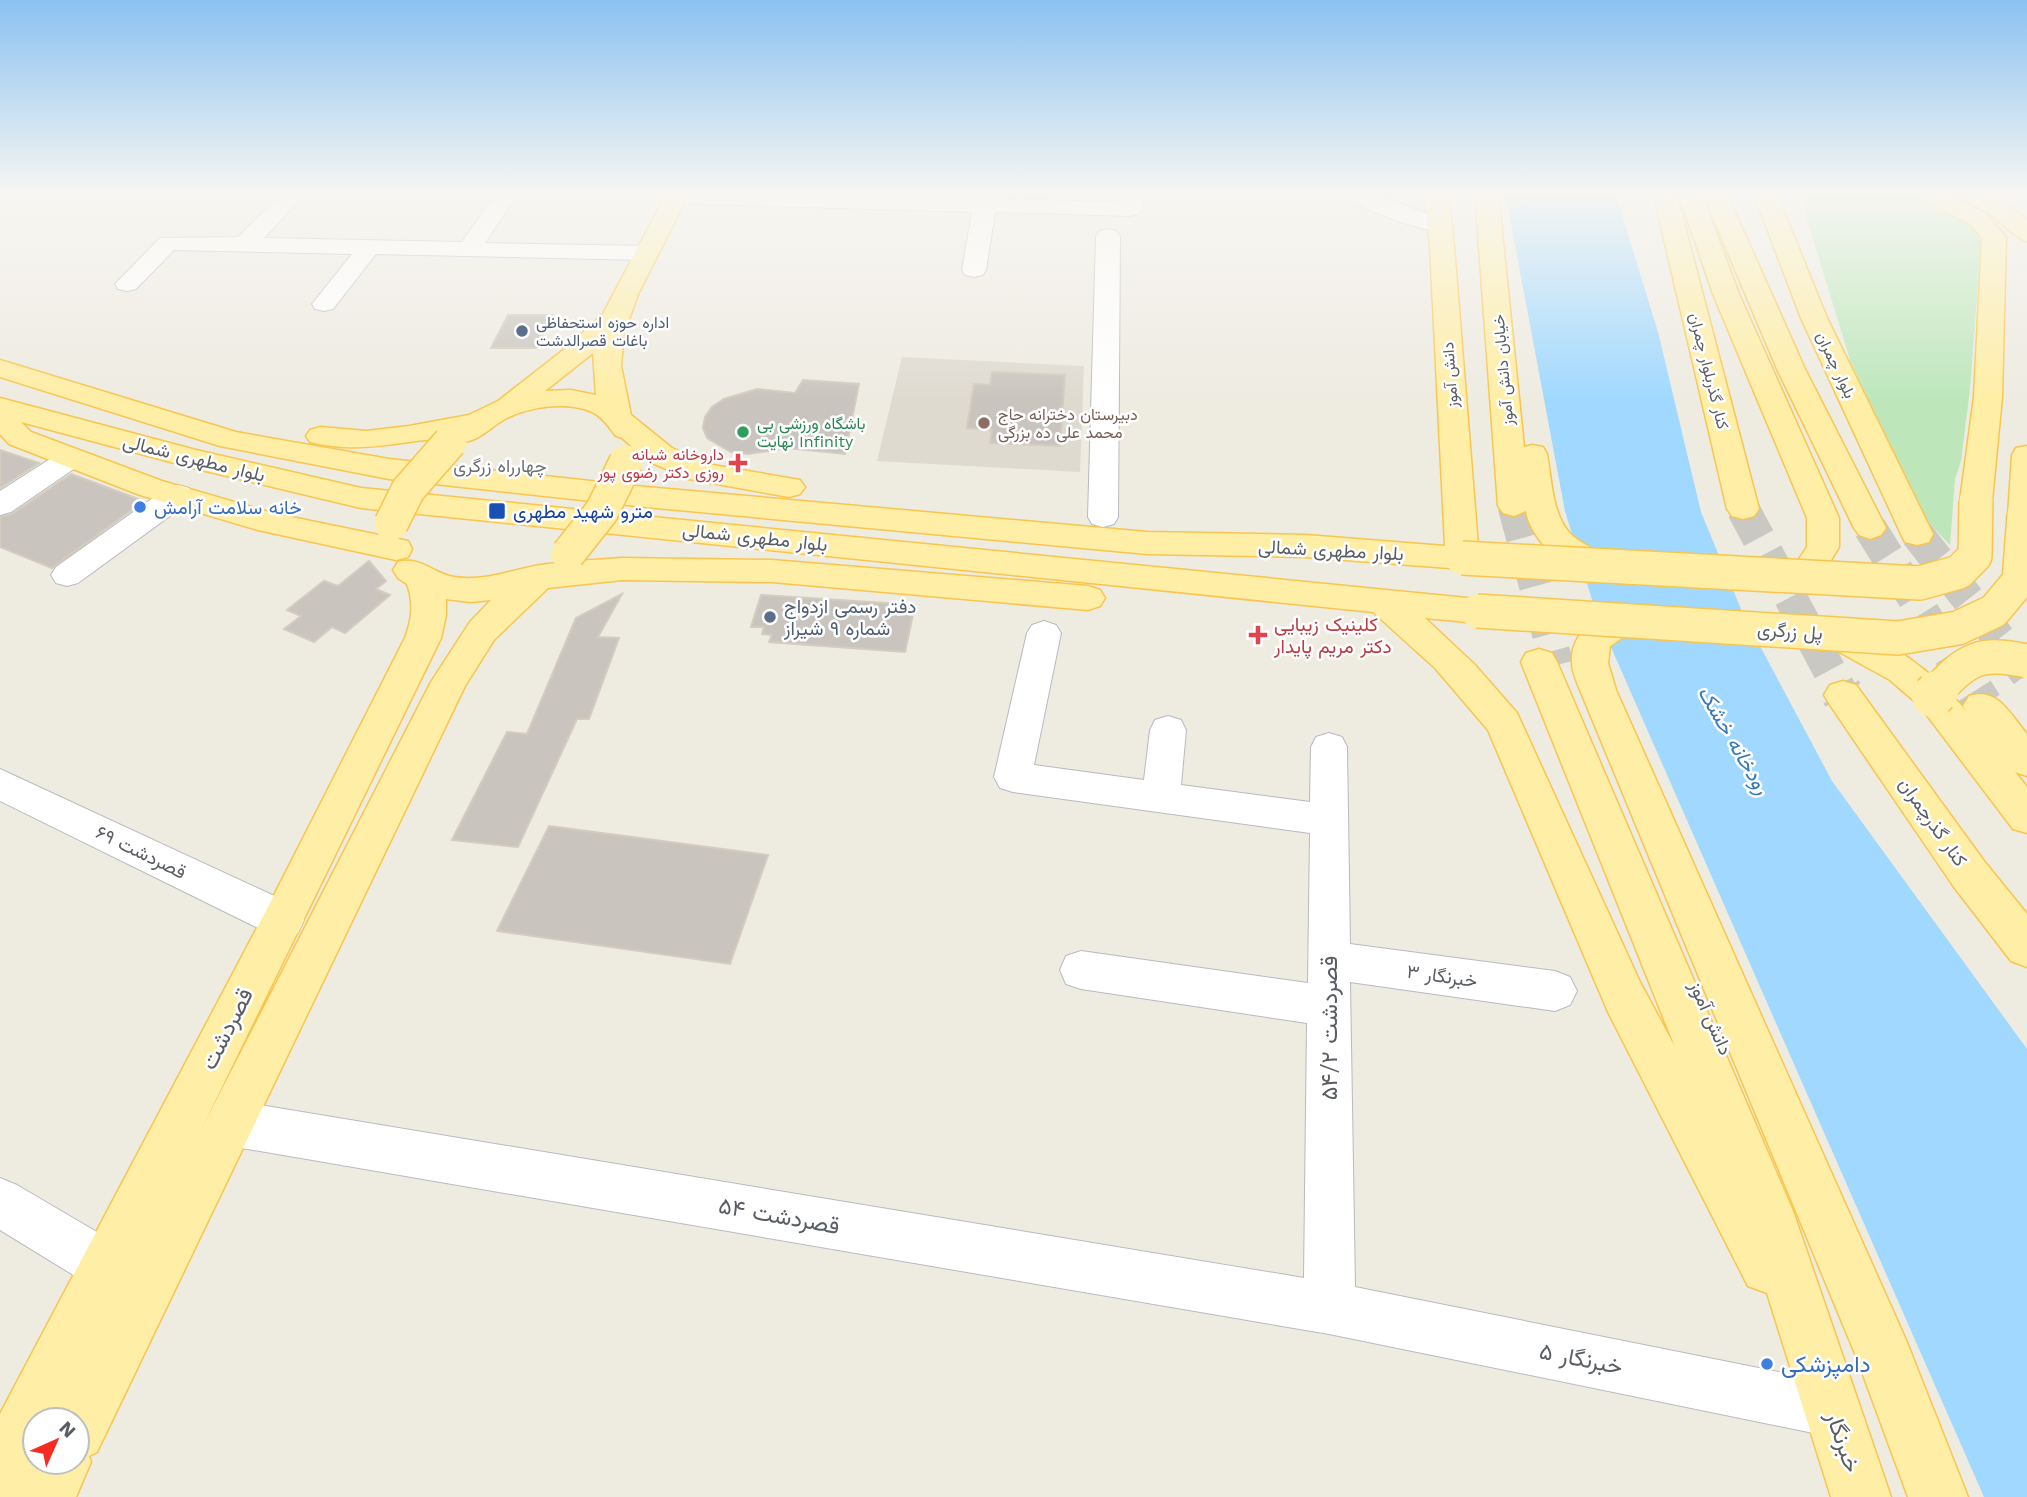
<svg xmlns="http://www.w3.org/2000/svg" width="2027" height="1497" viewBox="0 0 2027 1497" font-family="'Work Sans',Vazirmatn,sans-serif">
	<rect width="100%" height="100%" fill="#eeebe1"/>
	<polygon fill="#dedad0" points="902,357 1084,366 1080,472 877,461"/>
	<polygon fill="#bde7bb" points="1817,192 1901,192 1919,195 1962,217 1975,229 1981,243 1970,389 1961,461 1955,479 1950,545 1929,523 1851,363 1804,210 1810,195"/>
	<polygon fill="#a0d8ff" points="1505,192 1615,192 1658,332 1701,512 1743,614 1832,781 2027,1049 2027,1497 1984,1497 1596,613 1565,511"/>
	<g fill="#c9c5be" stroke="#d3ccbf" stroke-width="2">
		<polygon points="508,315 552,315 536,348 491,348"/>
		<polygon points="992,372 1065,375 1060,446 990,443 992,430 967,428 974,384 990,385"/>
		<polygon points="803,380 859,384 845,454 788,448 748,454 731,452 707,438 703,428 705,417 712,407 724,399 757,389 795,393"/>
		<polygon points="0,450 39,463 0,488"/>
		<polygon points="71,474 144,501 52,568 0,547 0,517 12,514"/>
		<polygon points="369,561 386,581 376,589 390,595 345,633 332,627 314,642 284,629 301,616 287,610 324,581 338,586"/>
		<polygon points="622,594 598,637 619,638 589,719 577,719 518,847 452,840 507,732 527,734 576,618"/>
		<polygon points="761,595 915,605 905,652 769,642 772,635 762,634 764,627 751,627"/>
		<polygon points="549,826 768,855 730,964 497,931"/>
	</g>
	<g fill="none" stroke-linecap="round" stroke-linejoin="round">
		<g stroke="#c9c8c2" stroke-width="33" stroke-dasharray="33 17" stroke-linecap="butt">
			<polyline points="1514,506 1557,665"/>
			<polyline points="1743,509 1842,694"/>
			<polyline points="1870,528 1974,694"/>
			<polyline points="1917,534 2027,674"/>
		</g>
		<g stroke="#c9c8c2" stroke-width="42" stroke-dasharray="42 21" stroke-linecap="butt">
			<polyline points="1841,692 1843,695"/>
			<polyline points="1973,692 1982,706"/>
		</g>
		<defs>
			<g id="minor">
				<polygon points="284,192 307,192 264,238 462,242 497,192 519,192 485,243 647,246 655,248 659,253 655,258 647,260 376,254 333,309 324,311 315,309 312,304 352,254 174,250 136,289 127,291 118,289 115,284 160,238 238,237"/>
				<polygon points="674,192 975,199 976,192 998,192 997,199 1120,202 1120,192 1142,192 1142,209 1139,214 1131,216 995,212 986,270 983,275 974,277 965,275 962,270 972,212 667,203 664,198 667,193"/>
				<path d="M 1342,192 L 1369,192 L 1446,221 L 1449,226 L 1446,231 C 1429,235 1352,207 1342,192 Z"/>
				<polygon points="1108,229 1116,231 1120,236 1118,517 1114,524 1103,527 1092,524 1088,517 1096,236 1100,231"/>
				<polygon points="71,449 81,452 86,458 81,464 11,512 0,515 0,491 61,452"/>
				<polygon points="178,485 189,488 193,495 189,502 78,583 67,586 56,583 51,575 56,567 167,488"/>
				<polygon points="1044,621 1056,625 1061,633 1034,765 1144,780 1150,730 1155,720 1168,716 1181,720 1186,730 1181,785 1310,802 1311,747 1316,737 1329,733 1342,737 1347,747 1350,944 1555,971 1570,977 1577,991 1570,1005 1555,1011 1350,982 1355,1287 1833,1383 1852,1391 1860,1410 1852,1429 1833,1437 1329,1334 230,1146 213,1139 207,1123 213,1107 230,1100 1304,1278 1307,1023 1081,989 1066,984 1060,970 1066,956 1081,951 1308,983 1310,833 1013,792 1000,788 994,777 1027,633 1032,625"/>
				<polygon points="0,769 298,907 304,920 298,933 283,938 268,933 0,801"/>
				<polygon points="0,1178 17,1185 124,1248 131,1266 124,1284 106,1291 88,1284 0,1230"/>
			</g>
			<g id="major">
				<path d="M 667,192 L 690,192 L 639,292 L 624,333 L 621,366 L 631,415 L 672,448 L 707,464 L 800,480 L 805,487 L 800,494 L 789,497 L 689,479 L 650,462 L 622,438 L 616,436 C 609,427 604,419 594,413 C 569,400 528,407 505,419 C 492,426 479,441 463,442 C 455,443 451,437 444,438 C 396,442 359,454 310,442 L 306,436 L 310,430 L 321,427 L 366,431 L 409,426 L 469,415 L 498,401 L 566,348 L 603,314 ZM 593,353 L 596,395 L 571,390 L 545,391 Z"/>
				<polygon points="1424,192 1448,192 1454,246 1479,558 1474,566 1462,569 1306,557 1147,554 646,507 389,479 220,446 0,377 0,360 236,432 389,459 646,487 1147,532 1306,535 1445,546 1430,246"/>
				<path d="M 1475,192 L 1498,192 L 1524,447 L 1532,445 L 1543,447 L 1547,454 C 1552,481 1552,519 1574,537 C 1586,547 1601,550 1610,564 L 1605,572 C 1573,581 1531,542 1526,511 L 1514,516 L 1503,513 L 1498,506 Z"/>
				<polygon points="1653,192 1676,192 1759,509 1754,516 1743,519 1732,516 1727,509"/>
				<polygon points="1678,192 1701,192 1739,294 1839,518 1839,547 1816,585 1804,588 1792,585 1787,577 1807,547 1807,518 1713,294"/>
				<polygon points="1705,192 1725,192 1727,194 1805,369 1886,528 1881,535 1870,539 1859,535 1854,528 1777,369 1703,194"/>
				<polygon points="1753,192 1776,192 1827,318 1933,534 1929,542 1917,545 1905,542 1901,534 1801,318"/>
				<polygon points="1913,192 1941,192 1985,213 2006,237 2002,397 1992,501 1987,508 1976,511 1965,508 1960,501 1974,397 1982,238 1969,223 1916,197"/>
				<path d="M 1964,192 C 1990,192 2008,202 2027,220 L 2027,241 C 2012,237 2000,219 1985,211 C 1977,205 1967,203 1961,195 Z"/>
				<polygon points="0,398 196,450 361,488 1477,599 1489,602 1494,611 1489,620 1477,623 1425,618 1475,665 1517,713 1640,982 1675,1047 1521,662 1526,653 1539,649 1552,653 1557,662 1793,1211 1891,1497 1831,1497 1767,1293 1748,1286 1608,1012 1488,730 1435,668 1373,612 361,508 193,468 21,422 31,432 162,481 272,513 408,541 412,549 408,557 396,560 258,530 140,495 9,444 0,434"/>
				<polygon points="2027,446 2027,525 2013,522 2008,515 2012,455 2016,448"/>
				<path d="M 622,558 L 772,560 L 1088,586 L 1100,590 L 1105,598 L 1100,606 L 1088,610 L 772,582 L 622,580 L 548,588 L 494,640 L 465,686 L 97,1452 L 89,1456 L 91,1462 L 76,1497 L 0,1497 L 0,1414 L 268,907 L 405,638 C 412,619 414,603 407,584 L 398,578 L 393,570 L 398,562 C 421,556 432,573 454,577 C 484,582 511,570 540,565 C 567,561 595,560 622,558 ZM 446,599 L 470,602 L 491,600 L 470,622 L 431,682 L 202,1128 L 441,638 L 446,615 ZM 35,1420 L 77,1420 L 77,1462 L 35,1462 Z"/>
				<path d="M 1625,607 L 1637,610 L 1642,619 L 1637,628 L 1610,646 L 1608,663 L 1616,690 L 1906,1340 L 1968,1497 L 1908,1497 L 1858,1361 L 1580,690 C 1577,682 1572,672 1572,663 C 1570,632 1598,614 1625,607 Z"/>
				<path d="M 1837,622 C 1887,637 1934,672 1967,712 L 1963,706 L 1969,696 C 1998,687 2010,714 2027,734 L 2027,776 L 2015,772 L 2027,787 L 2027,833 L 2013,829 L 1920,706 L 1890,680 L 1825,644 L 1819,635 L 1825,626 Z"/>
				<polygon points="1843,681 1856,685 1984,861 2027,914 2027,967 2011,961 1954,887 1830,705 1824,695 1830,685"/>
			</g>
		</defs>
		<use href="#minor" stroke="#b7babf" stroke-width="2"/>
		<use href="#major" stroke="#fac54e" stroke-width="3"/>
		<use href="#minor" fill="#fff" fill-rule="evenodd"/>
		<use href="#major" fill="#ffeea5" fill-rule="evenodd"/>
		<defs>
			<g id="major-bridge-far1">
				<polyline points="391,524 408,490 450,442"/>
				<polyline points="568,554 602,511 626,462"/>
				<polyline points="1462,558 1920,583 1959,572 1975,556 1976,501"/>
				<polyline points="1477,611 1898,638 1958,628 1994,611 2019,581 2024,515"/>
				<path d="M 1935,694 C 1966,658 1981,651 2027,661"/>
			</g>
			<polyline id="major-bridge" points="1933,696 1937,692"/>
		</defs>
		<use href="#major-bridge-far1" stroke="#fac54e" stroke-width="36" stroke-linecap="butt"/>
		<use href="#major-bridge" stroke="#fac54e" stroke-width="45" stroke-linecap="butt"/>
		<use href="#major-bridge-far1" stroke="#ffeea5" stroke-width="33"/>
		<use href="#major-bridge" stroke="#ffeea5" stroke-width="42"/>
	</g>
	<linearGradient id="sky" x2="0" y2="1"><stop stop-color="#8bc2f1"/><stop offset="0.48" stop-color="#f7f6f2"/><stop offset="1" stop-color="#f7f6f2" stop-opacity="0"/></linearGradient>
	<rect width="2027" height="401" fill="url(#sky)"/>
	<g fill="#5c6f8a" stroke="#fff" stroke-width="2.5">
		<circle cx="522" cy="331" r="7"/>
		<circle cx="770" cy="617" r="7"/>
	</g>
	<circle fill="#8d6e63" stroke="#fff" stroke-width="2.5" cx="984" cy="423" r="7"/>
	<circle fill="#2e9e5b" stroke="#fff" stroke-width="2.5" cx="743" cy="432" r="7"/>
	<g fill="#e0444e" stroke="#fff" stroke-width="2.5">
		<path d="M734.5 452.5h7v7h7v7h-7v7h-7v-7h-7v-7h7z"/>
		<path d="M1254.5 624.5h7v7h7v7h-7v7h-7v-7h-7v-7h7z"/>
	</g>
	<g fill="#3f7fe0" stroke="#fff" stroke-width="2.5">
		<circle cx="140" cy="507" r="7"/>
		<circle cx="1767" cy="1364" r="7"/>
	</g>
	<rect fill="#1a4fb4" stroke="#fff" stroke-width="2.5" x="488" y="502" width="18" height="18" rx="3.5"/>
	<g text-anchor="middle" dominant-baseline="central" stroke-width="5" stroke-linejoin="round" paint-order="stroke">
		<g font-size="16" fill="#4e5e75" stroke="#fff" text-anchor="start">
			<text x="536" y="322">اداره حوزه استحفاظی<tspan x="536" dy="18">باغات قصرالدشت</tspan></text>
		</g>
		<g font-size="16" fill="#5a5e63" stroke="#fff">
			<text transform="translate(1836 365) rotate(65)">بلوار چمران</text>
			<text transform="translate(1503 370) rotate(-95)">خیابان دانش آموز</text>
			<text transform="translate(1709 371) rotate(76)">کنار گذربلوار چمران</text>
			<text transform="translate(1450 375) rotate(-94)">دانش آموز</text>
		</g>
		<g font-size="16" fill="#785e54" stroke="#fff" text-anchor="start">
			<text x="998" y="414">دبیرستان دخترانه حاج<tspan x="998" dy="18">محمد علی ده بزرگی</tspan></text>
		</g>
		<g font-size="16" fill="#27864d" stroke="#fff" text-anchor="start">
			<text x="757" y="423">باشگاه ورزشی بی<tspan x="757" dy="18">نهایت Infinity</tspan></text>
		</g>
		<g font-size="16" fill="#be3a42" stroke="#fff" text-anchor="end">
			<text x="724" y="454">داروخانه شبانه<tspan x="724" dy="18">روزی دکتر رضوی پور</tspan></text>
		</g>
		<g font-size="18" fill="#6b7075" stroke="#fff">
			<text x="500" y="465">چهارراه زرگری</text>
		</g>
		<g font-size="19" fill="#5a5e63" stroke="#fff">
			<text transform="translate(194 458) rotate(14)">بلوار مطهرى شمالى</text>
			<text transform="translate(755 537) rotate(6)">بلوار مطهرى شمالى</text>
			<text transform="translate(1331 550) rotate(3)">بلوار مطهرى شمالى</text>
			<text transform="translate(1790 631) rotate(4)">پل زرگری</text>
			<text transform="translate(1933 822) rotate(55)">کنار گذرچمران</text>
			<text transform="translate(141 852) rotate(26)">۶۹ قصردشت</text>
			<text transform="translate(1442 976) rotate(8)">۳ خبرنگار</text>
			<text transform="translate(1711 1018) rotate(66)">دانش آموز</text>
		</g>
		<g font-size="19" fill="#366cbe" stroke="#fff" text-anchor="start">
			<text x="154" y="507">خانه سلامت آرامش</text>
		</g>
		<g font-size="19" fill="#164399" stroke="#fff" text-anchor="start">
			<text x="513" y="511">مترو شهید مطهری</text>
		</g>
		<g font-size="19" fill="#4e5e75" stroke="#fff" text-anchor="start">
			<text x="784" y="606">دفتر رسمی ازدواج<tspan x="784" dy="22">شماره ۹ شیراز</tspan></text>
		</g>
		<g font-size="19" fill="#be3a42" stroke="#fff" text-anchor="start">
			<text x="1274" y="624">کلینیک زیبایی<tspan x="1274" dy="22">دکتر مریم پایدار</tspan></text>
		</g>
		<g font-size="21" font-style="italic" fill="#3778b8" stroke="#fff">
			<text transform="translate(1734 740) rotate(60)">رودخانه خشک</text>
		</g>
		<g font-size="23" fill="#5a5e63" stroke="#fff">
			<text transform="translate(1329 1028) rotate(-90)">۵۴/۲ قصردشت</text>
			<text transform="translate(227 1029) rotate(-63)">قصردشت</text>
			<text transform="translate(779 1216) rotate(10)">۵۴ قصردشت</text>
			<text transform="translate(1581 1359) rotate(11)">۵ خبرنگار</text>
			<text transform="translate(1843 1442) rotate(71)">خبرنگار</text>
		</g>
		<g font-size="23" fill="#366cbe" stroke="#fff" text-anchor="start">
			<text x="1781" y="1364">دامپزشکی</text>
		</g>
	</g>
	<g transform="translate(56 1441) rotate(45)"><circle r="33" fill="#ffffff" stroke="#bdbfc1" stroke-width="2"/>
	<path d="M0-5L12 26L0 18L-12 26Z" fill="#f42c21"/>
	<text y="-10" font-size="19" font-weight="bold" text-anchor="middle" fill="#5a5e63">N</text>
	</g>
</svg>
